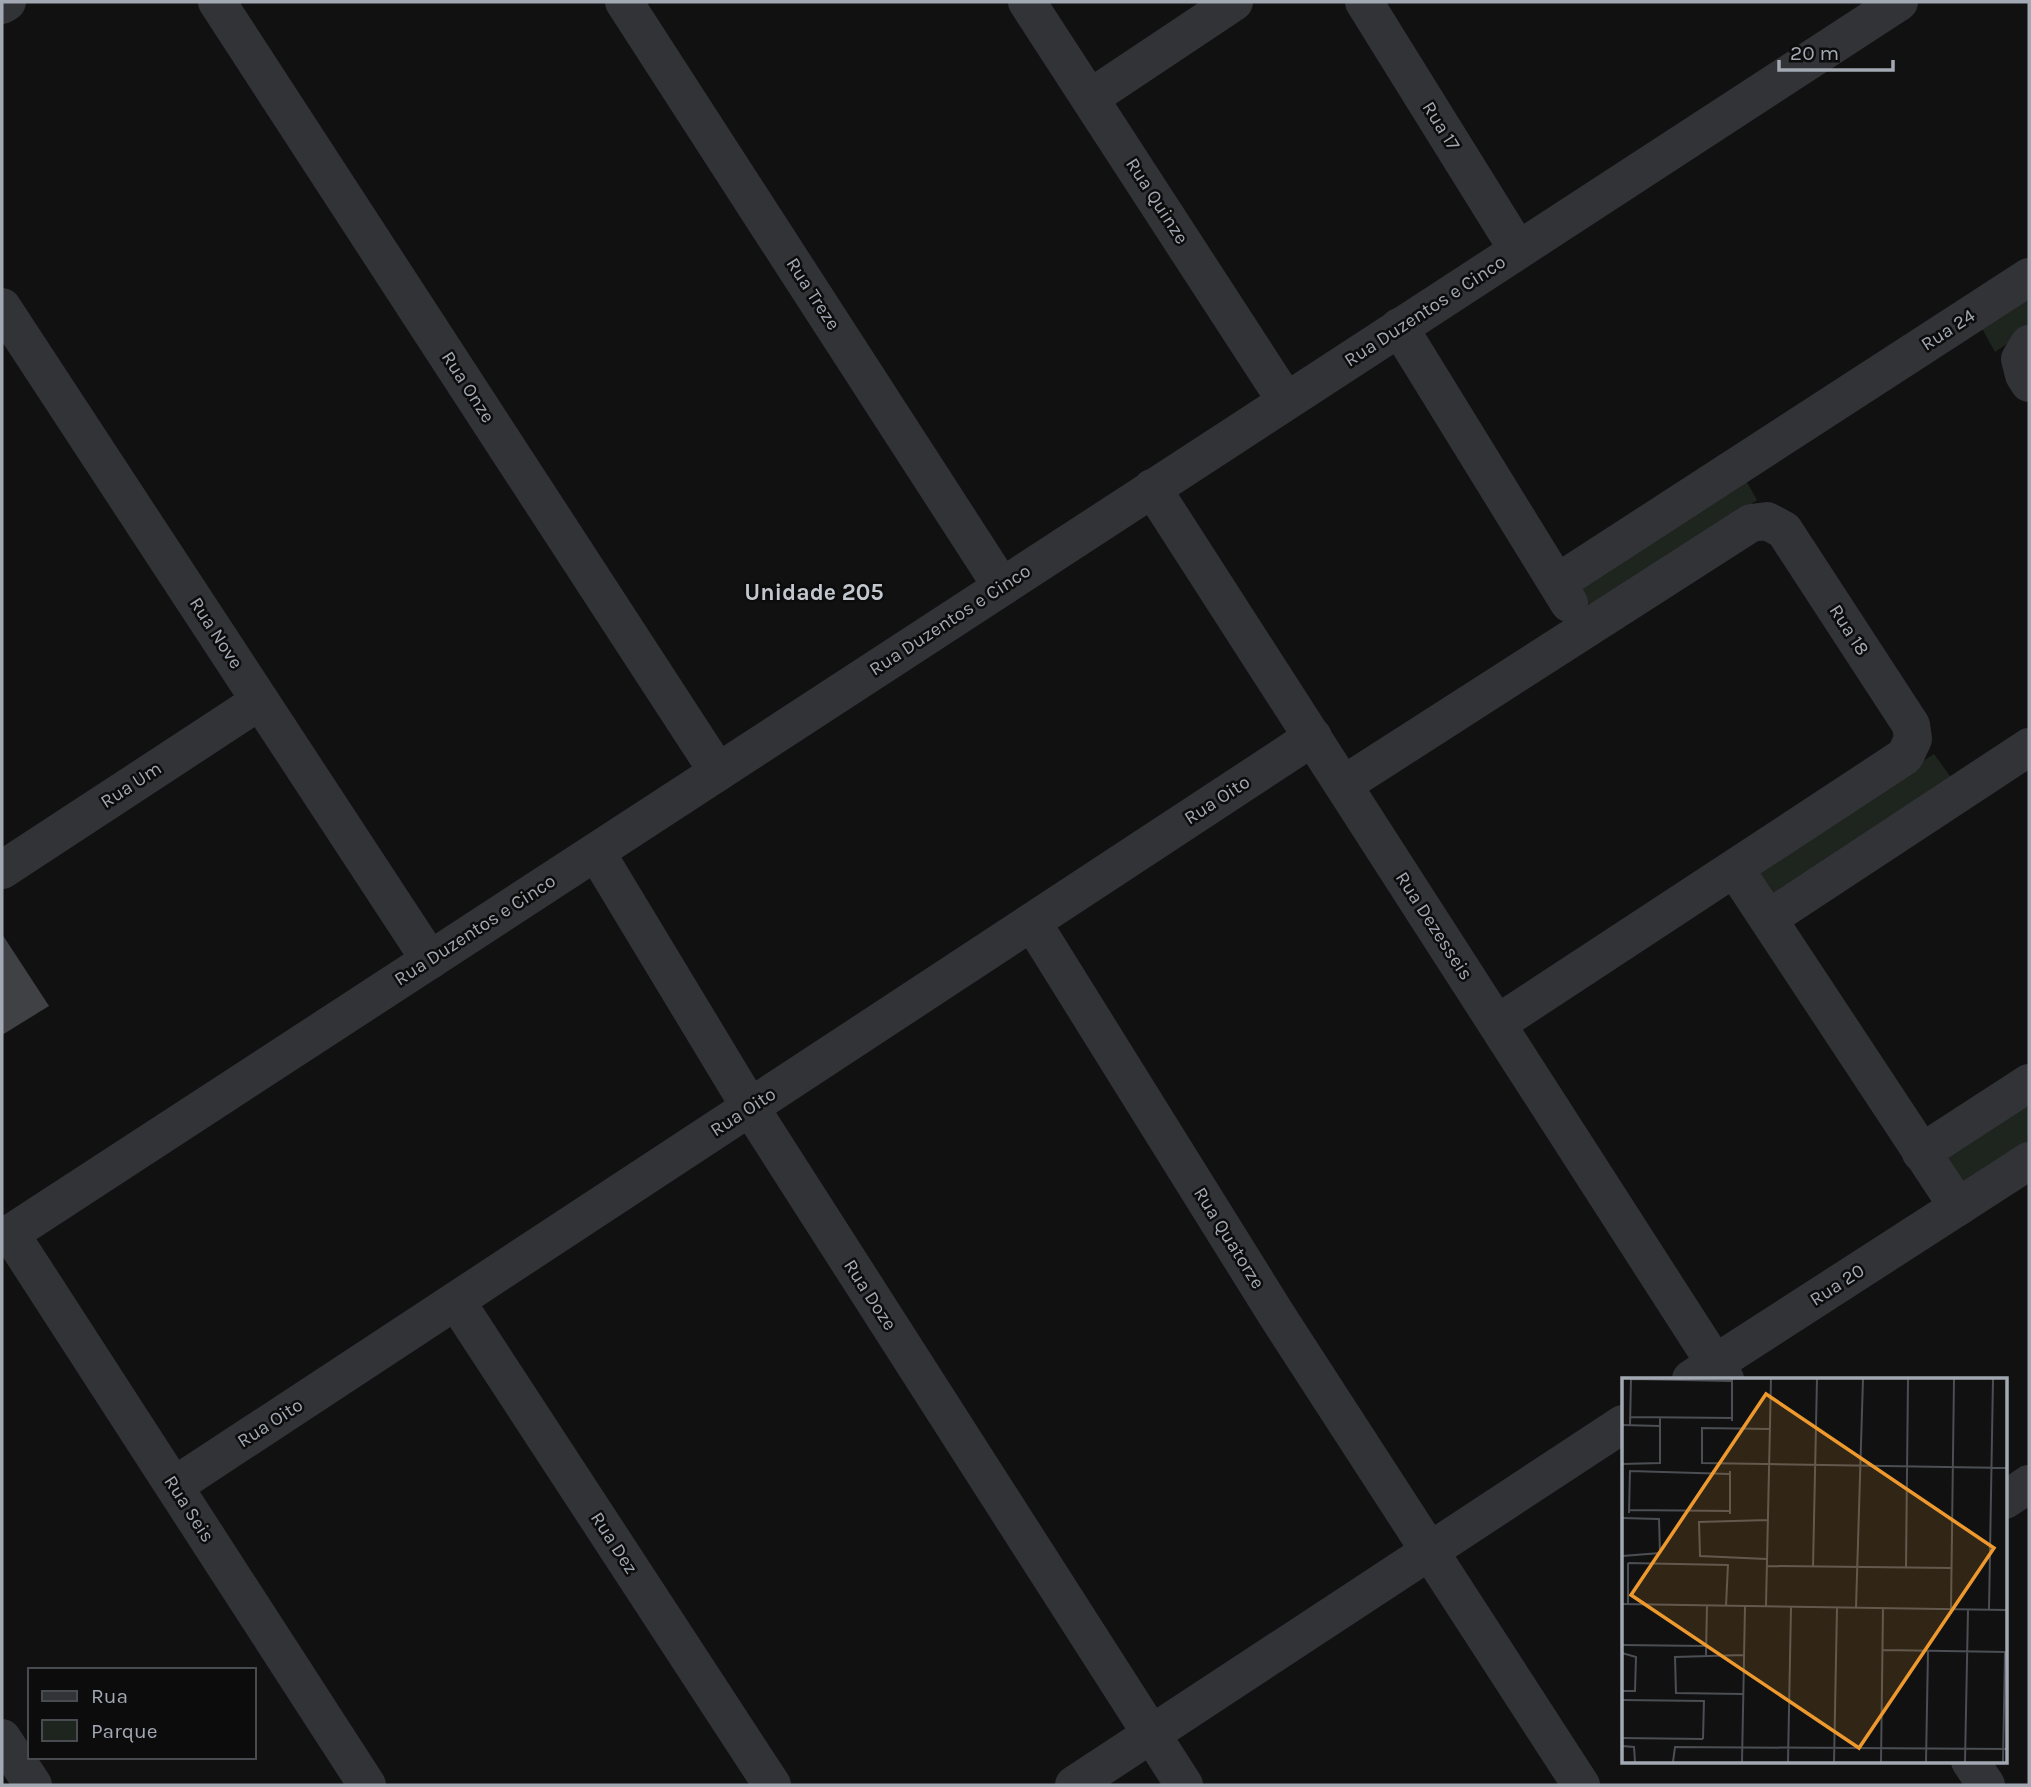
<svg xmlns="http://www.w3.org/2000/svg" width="2031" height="1787" viewBox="0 0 2031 1787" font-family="Karla,sans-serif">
	<rect width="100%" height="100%" fill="#111112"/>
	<g fill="#1d251e">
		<polygon points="2029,291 2029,329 1995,352 1979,323"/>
		<polygon points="1744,477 1757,500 1591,608 1574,585"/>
		<polygon points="1934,754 1955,783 1772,900 1752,871"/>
		<polygon points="2029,1095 2029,1144 1959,1190 1934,1156"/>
	</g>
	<polygon fill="#404145" points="2,934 49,1006 2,1035"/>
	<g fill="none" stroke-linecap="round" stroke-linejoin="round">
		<g stroke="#323337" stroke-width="38">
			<polyline points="217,2 718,772"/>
			<polyline points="624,2 1002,587"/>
			<polyline points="1027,2 1286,401"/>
			<polyline points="1364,2 1518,250"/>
			<polyline points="2,5 7,2"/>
			<polyline points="1090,98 1234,2"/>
			<polyline points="2,307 430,960"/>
			<polyline points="1399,327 1569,603"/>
			<polyline points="2029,344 2020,359 2024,375 2029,383"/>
			<polyline points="1152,488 1725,1379"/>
			<polyline points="1557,583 2029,277"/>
			<polyline points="1343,785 1751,523 1767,521 1784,530 1911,725 1913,739 1905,756 1497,1024"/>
			<polyline points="596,852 750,1107 1184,1785"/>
			<polyline points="1735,869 1958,1207"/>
			<polyline points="2,870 260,701"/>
			<polyline points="1768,919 2029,747"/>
			<polyline points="1032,922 1276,1314 1581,1785"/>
			<polyline points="1921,1153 2029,1083"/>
			<polyline points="10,1233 367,1785"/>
			<polyline points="2,1239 1899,2"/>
			<polyline points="456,1301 772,1785"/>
			<polyline points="1691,1379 2029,1161"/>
			<polyline points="174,1486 1313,737"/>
			<polyline points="2005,1500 2029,1484"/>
			<polyline points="2,1738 33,1785"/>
			<polyline points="1970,1761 1986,1785"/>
			<polyline points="1074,1785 1623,1424"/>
		</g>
	</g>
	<g text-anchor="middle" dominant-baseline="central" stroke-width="5" stroke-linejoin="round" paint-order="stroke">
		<g font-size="19" fill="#a2a9b3" stroke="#0c0c0d">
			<text transform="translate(1441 126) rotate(58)">Rua 17</text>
			<text transform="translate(1157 201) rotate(57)">Rua Quinze</text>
			<text transform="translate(813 294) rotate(57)">Rua Treze</text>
			<text transform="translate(1425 311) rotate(-33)">Rua Duzentos e Cinco</text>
			<text transform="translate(1948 330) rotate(-33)">Rua 24</text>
			<text transform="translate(468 387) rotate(57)">Rua Onze</text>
			<text transform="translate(950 620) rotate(-33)">Rua Duzentos e Cinco</text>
			<text transform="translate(1849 630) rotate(57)">Rua 18</text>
			<text transform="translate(216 633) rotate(57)">Rua Nove</text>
			<text transform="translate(131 785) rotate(-33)">Rua Um</text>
			<text transform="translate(1217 800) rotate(-33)">Rua Oito</text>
			<text transform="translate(1434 926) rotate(57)">Rua Dezesseis</text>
			<text transform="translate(475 930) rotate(-33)">Rua Duzentos e Cinco</text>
			<text transform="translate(743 1112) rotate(-33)">Rua Oito</text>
			<text transform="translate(1229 1238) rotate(58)">Rua Quatorze</text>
			<text transform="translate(1837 1285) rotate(-33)">Rua 20</text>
			<text transform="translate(870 1295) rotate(57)">Rua Doze</text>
			<text transform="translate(270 1423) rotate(-33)">Rua Oito</text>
			<text transform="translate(189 1509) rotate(57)">Rua Seis</text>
			<text transform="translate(614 1543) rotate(57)">Rua Dez</text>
		</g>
		<g font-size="23" font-weight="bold" fill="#c3c8cf" stroke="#0c0c0d">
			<text x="814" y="592">Unidade 205</text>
		</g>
	</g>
	<g transform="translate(1622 1378)">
		<rect width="385" height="385" fill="#111112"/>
		<path fill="none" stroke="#4b4e52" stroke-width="2" d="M 9,1 L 110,3M 8,39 L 110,40M 110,43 L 110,1M 0,47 L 38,48M 8,48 L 9,1M 148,51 L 80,50 L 80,85 L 385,90M 0,86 L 38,85 L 38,39M 8,93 L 108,96M 7,132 L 108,133M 7,135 L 8,92M 108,136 L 108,93M 0,140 L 37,141 L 38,175 L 0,178M 145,181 L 78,178 L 77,144 L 146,142M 6,185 L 106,187M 145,188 L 330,190M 191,189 L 195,1M 284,190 L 286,1M 0,226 L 385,232M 6,226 L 6,185M 104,228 L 106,186M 144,228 L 149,1M 234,230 L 241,1M 329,231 L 332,1M 367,232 L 371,1M 0,267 L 84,268M 261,272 L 385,274M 0,275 L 14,279 L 13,313 L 0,313M 84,277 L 85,227M 121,316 L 54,315 L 53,279 L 122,277M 0,322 L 82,323M 0,360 L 81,361M 81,361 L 82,322M 0,368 L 12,369 L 13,384M 51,384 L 53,369 L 385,371M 120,384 L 123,228M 166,384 L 169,229M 212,384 L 215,229M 259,384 L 261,230M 304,384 L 306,273M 343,384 L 346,232M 381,384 L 383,274"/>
		<path fill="#ee992d" fill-opacity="0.15" stroke="#ee992d" stroke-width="3.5" d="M 144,16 L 372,170 L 237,370 L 9,217 Z"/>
		<rect width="385" height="385" fill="none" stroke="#a2a9b3" stroke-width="3.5"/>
	</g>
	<rect width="2031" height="1787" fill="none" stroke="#a2a9b3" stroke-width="7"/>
	<rect x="28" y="1668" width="228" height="91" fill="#0c0c0d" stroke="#484b4f" stroke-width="2"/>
	<rect x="42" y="1691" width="35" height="10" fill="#323337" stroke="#484b4f" stroke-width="2"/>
	<text x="91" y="1703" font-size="21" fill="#a2a9b3">Rua</text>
	<rect x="42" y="1720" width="35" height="21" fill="#1d251e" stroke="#484b4f" stroke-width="2"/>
	<text x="91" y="1738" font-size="21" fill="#a2a9b3">Parque</text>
	<path d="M1779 60v10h114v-10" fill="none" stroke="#a2a9b3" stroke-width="3.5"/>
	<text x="1790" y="60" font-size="21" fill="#a2a9b3" stroke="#0c0c0d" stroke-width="5" paint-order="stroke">20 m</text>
</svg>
